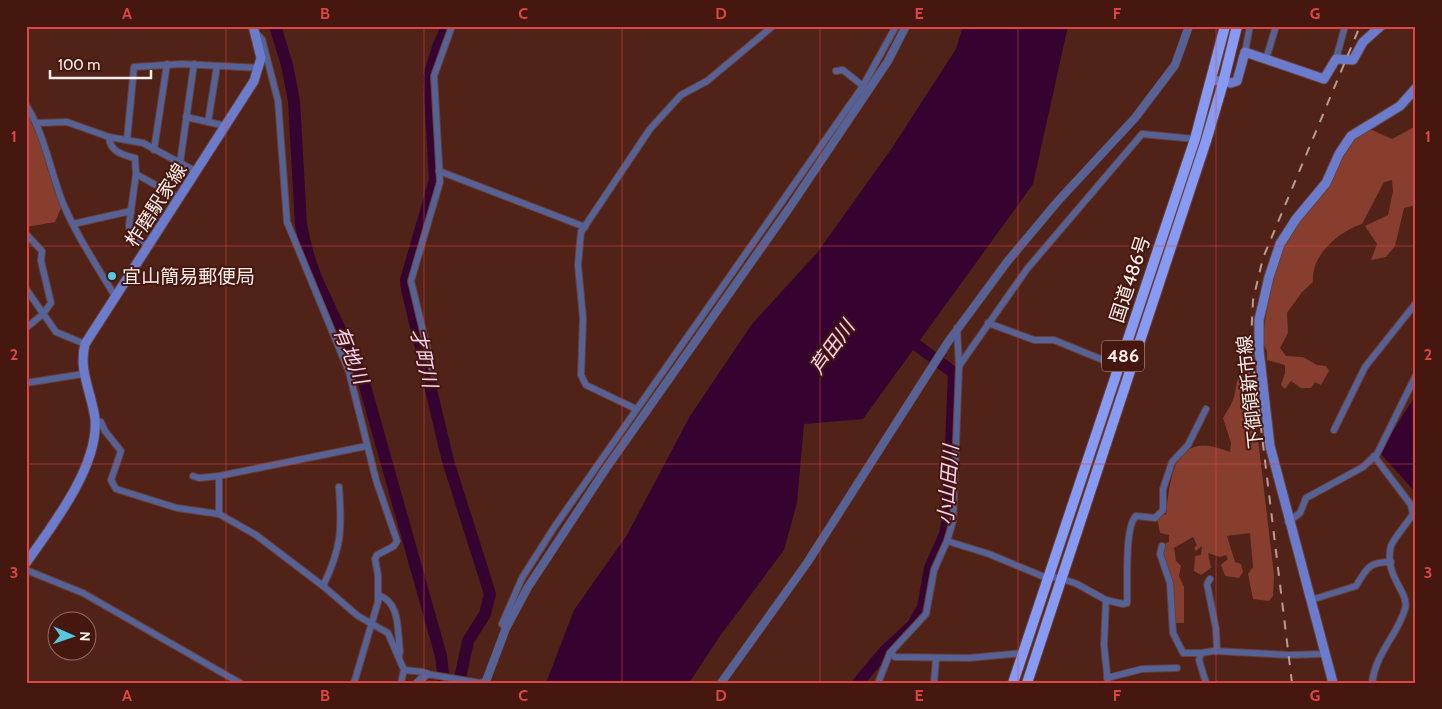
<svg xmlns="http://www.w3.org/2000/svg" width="1442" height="709" viewBox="0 0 1442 709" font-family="Cabin,'Noto Sans JP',sans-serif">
	<rect width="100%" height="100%" fill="#502218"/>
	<g fill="#883e2f">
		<polygon points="26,109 37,126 47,168 62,206 55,222 26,227"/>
		<path d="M 1416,126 L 1416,205 L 1404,208 L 1395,246 L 1386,257 L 1371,260 L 1377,244 L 1365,226 L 1388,215 L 1393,191 L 1392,180 L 1384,182 L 1362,224 C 1338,232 1311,255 1313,282 L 1302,292 L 1287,313 L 1288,333 L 1280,348 L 1286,356 L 1303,357 L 1317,365 L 1326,366 L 1329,371 L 1321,385 L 1315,382 L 1311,388 L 1301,388 L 1291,381 L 1285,389 L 1281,385 L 1285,373 L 1285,365 L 1267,360 L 1267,351 L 1262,341 L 1274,266 L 1286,239 L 1349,143 L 1370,129 L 1392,139 Z"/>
		<path d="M 1250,371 L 1274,575 L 1273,596 L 1269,601 L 1253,599 L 1248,574 L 1253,567 L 1250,533 L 1227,536 L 1235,562 L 1241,564 L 1243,572 L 1239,578 L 1225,576 L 1221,565 L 1228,559 L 1226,555 L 1220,557 L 1208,553 L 1211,568 L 1201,575 L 1194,571 L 1195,556 L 1201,555 L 1202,546 L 1196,551 L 1194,548 L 1197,545 L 1193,537 L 1174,548 L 1176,561 L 1181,566 L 1179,576 L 1184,587 L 1184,623 L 1176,623 L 1173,581 L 1163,556 L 1164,544 L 1169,542 L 1169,535 L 1160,533 L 1157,517 L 1166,514 C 1171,473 1174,429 1230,452 L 1231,443 L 1223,418 C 1226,412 1231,406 1233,400 C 1238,387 1233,374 1250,371 Z"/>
	</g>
	<g fill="#360331">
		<polygon points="963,26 1068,26 1033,184 863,419 804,424 797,503 784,550 720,636 689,683 546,683 574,610 627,535 690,416 752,324 817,253 892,148 956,49"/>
		<polygon points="1416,395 1416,493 1381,454 1382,448"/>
	</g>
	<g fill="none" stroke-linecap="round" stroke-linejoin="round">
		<g stroke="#360331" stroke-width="12">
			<polyline points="275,26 287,65 294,101 301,225 308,255 316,278 363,379 441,656 444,683"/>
			<polyline points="447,26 438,47 429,77 435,180 406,280 407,289 448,461 490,594 485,614 468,641 459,683"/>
			<polyline points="858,683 884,652 913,625 923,607 930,568 945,534 948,519 954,373 903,335"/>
		</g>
		<defs>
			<g id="minor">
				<polyline points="256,33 262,39 278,101 287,222 349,372 376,480 397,541 394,546 377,555 375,559 378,575 378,602 354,683"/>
				<polyline points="1245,52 1250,26"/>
				<polyline points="1266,59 1276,26"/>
				<polyline points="1336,59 1345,26"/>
				<polyline points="836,71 843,70 863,86"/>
				<path d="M 26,105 C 44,133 50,169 62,201 C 76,235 97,266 116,298"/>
				<polyline points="186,117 226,126"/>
				<polyline points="208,122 217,66"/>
				<polyline points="38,123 67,122 109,137 143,143 197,172"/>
				<path d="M 109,137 C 110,152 123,155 135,158 L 136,174 L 179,198"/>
				<polyline points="127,140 134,67 181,64 259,68"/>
				<polyline points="154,150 167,64"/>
				<polyline points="180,163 194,64"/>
				<polyline points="439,171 585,227"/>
				<polyline points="136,174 129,225 130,231 148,246"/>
				<polyline points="73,224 131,211"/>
				<polyline points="26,234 42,251 41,261 51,303 43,314 26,328"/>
				<polyline points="26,289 56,332 85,344"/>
				<polyline points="988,323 1034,340 1054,340 1120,367"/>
				<polyline points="959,366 1027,269 1142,134 1195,139"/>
				<polyline points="433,373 411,281 440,182 434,76 452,26"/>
				<polyline points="26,383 83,374"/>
				<polyline points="636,409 586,385 581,375 583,318 578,265 581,232 650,129 681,95 707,81 773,26"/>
				<polyline points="95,420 101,422 105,431 121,451 111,480 116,489 177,508 219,514 256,535 323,586 358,616 388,633 404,670 401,683"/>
				<polyline points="1334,430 1365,367 1416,303"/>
				<polyline points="193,476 199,478 219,476 367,446"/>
				<polyline points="219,476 219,514"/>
				<polyline points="1288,522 1300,513 1306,498 1363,467 1377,454 1416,375"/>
				<path d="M 947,541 L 989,554 L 1042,576 L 1060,578 L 1077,584 L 1106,600 L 1123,604 L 1127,603 C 1128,586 1124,527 1136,516 L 1155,518 L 1163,510 L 1163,489 L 1172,462 L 1188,445 L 1206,409"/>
				<polyline points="1162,546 1160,554 1170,583 1173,633 1183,653 1201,653"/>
				<polyline points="26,570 83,593 240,683"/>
				<polyline points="1210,579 1207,584 1216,629 1217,651"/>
				<path d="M 323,586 C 342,547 342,529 339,487"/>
				<path d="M 378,595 C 401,602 397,631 400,651 L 399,656"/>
				<polyline points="1106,600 1104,645 1108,683"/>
				<path d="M 1311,600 L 1356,586 C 1367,568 1368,562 1391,562"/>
				<polyline points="506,628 502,624 522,578 555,526 863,86 896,26"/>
				<polyline points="890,653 895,657 969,658 1024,653"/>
				<polyline points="404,670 423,672 425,674"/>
				<polyline points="427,674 480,683 486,681"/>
				<polyline points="1107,678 1142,669 1177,668"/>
				<polyline points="878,683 890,653 926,614 934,570 947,541 953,521 959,366 957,328"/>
				<polyline points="934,683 936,658"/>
				<polyline points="1206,683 1199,660 1201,653 1214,651 1289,655 1323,654"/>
				<path d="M 1372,683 C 1376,652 1397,636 1405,609 C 1410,592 1383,576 1391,546 C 1394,538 1408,522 1413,514 L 1411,505 L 1374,456"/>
			</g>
			<g id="tertiary">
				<polyline points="486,681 506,628 528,587 605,470 790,207 888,61 906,26"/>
				<polyline points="417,683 427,674"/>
				<polyline points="721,683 807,563 948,342 1007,262 1058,201 1135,118 1175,65 1189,26"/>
			</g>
			<g id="secondary">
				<polyline points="1212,80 1231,83 1237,81 1245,52 1324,79 1336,59 1353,60 1363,42 1381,26"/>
				<path d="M 26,563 C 52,526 99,466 95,419 C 92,393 78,371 85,344 L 254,81 L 261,58 L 253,26"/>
				<polyline points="1333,683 1270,446 1259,350 1259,320 1269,277 1280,244 1296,219 1326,183 1339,154 1351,136 1400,106 1416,88"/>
			</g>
			<g id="trunk">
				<polyline points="1013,683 1195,139 1225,26"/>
				<polyline points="1027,683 1206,141 1223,83 1237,26"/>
			</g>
		</defs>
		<use href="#minor" stroke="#683f36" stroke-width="8"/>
		<use href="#tertiary" stroke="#683f36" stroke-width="9"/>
		<use href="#secondary" stroke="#683f36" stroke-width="11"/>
		<use href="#trunk" stroke="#683f36" stroke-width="12"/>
		<use href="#minor" stroke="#566295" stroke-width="6"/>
		<use href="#tertiary" stroke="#566295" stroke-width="8"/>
		<use href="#secondary" stroke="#6b7ccd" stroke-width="9"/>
		<use href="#trunk" stroke="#889bf4" stroke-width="10"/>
		<polyline stroke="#b79d97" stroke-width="2" stroke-dasharray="9 9" stroke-linecap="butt" points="1292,683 1253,362 1251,342 1253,300 1263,258 1360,26"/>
	</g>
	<path fill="none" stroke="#dc4645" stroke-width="1" stroke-opacity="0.55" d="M 226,26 L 226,683M 424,26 L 424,683M 622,26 L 622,683M 820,26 L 820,683M 1018,26 L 1018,683M 1216,26 L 1216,683M 26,246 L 1416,246M 26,464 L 1416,464"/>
	<circle fill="#56c9e1" stroke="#45170e" stroke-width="2" cx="112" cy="276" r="5"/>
	<g text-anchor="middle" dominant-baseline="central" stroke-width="4" stroke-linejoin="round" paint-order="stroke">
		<rect fill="#45170e" stroke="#c5aea9" stroke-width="1" x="1102" y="340.5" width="42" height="31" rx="4"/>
		<g font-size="18" font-weight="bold" fill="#fcefec">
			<text x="1123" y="356">486</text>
		</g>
		<g font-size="19" fill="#fcefec" stroke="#45170e">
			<text transform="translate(156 205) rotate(-57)">柞磨駅家線</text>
			<text transform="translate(1130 279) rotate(-72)">国道486号</text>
			<text transform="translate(1250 392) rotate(-96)">下御領新市線</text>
		</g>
		<g font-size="19" fill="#fcefec" stroke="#45170e" text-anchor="start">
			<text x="122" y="276">宜山簡易郵便局</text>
		</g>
		<g font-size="20" font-style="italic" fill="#fcd3f3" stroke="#45170e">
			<text transform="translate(832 347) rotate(-54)">芦田川</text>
			<text transform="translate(351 355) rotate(68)">有地川</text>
			<text transform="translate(424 358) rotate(77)">才町川</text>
			<text transform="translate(948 485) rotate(-86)">小山田川</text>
		</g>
	</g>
	<rect width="1442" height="709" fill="none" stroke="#45170e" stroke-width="55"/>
	<g transform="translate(72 636) rotate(92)"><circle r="24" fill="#45170e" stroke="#8e6d67"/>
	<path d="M0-4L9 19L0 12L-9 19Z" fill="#56c9e1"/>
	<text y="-8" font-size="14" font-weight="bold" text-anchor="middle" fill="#fcefec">N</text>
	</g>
	<path d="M50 70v8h101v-8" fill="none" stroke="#fcefec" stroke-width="2.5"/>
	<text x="58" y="70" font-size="15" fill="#fcefec" stroke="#45170e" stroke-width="4" paint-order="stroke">100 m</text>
	<rect x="28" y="28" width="1386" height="654" fill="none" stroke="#dc4645" stroke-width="2"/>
	<g font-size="16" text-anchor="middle" font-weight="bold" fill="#dc4645">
		<text x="127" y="19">A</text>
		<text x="325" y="19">B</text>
		<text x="523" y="19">C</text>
		<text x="721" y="19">D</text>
		<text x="919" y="19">E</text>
		<text x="1117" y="19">F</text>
		<text x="1315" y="19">G</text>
		<text x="14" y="142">1</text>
		<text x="1428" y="142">1</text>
		<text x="14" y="360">2</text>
		<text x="1428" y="360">2</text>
		<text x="14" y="578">3</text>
		<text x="1428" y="578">3</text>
		<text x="127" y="701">A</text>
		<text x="325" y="701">B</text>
		<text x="523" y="701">C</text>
		<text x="721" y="701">D</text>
		<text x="919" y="701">E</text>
		<text x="1117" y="701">F</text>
		<text x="1315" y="701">G</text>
	</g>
</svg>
